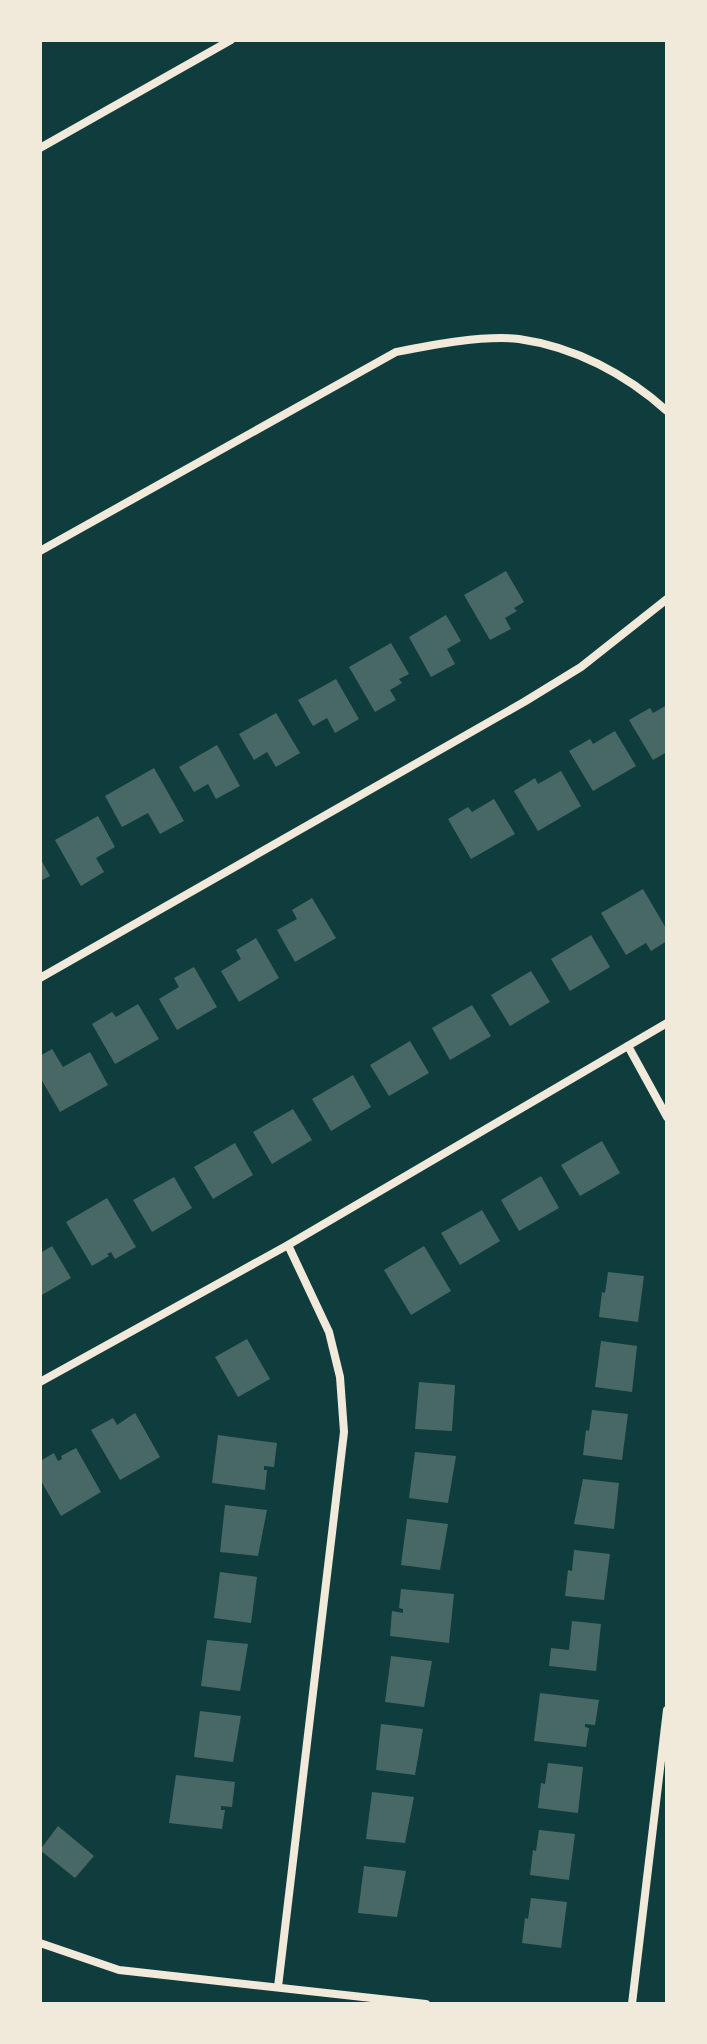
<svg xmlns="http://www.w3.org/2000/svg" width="707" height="2044" viewBox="0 0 707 2044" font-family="Arial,sans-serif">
	<rect width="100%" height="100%" fill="#0f3d3e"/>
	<g fill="#486865">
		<polygon points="506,571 524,602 514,608 517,611 505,618 511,629 490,640 464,595"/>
		<polygon points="446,615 461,641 447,649 455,664 431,677 409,637"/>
		<polygon points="391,643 409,674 399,679 402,683 390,690 396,700 375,712 349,667"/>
		<polygon points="336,679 359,719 335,733 327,718 313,726 298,700"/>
		<polygon points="667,705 667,752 653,760 629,720 650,708 653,713"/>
		<polygon points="276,713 300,753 276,767 267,752 254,760 239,734"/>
		<polygon points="615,731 636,766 593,791 569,751 590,739 593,744"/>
		<polygon points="217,745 240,786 216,799 208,784 194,792 179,767"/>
		<polygon points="154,768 184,821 160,834 148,813 122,827 105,796"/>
		<polygon points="561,771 581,806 538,831 514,791 535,778 538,784"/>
		<polygon points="494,799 515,834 471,859 448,819 468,807 472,812"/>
		<polygon points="98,816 115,847 96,858 104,872 81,886 55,840"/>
		<polygon points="40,858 50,876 40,881"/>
		<polygon points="643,889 667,930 667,941 651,951 646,943 626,955 601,913"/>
		<polygon points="312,898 336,938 295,962 277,930 297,919 292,910"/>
		<polygon points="591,935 610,967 570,991 551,959"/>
		<polygon points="256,938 279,978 239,1002 221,971 241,959 236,950"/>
		<polygon points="194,967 217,1007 177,1030 159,999 179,987 174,978"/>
		<polygon points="531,971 550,1002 510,1026 491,995"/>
		<polygon points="138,1004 159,1039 115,1064 92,1024 112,1012 116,1017"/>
		<polygon points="472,1005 491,1036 450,1060 432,1028"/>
		<polygon points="410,1041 429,1073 389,1096 370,1065"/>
		<polygon points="52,1049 63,1067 90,1052 108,1085 60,1112 40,1077 40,1056"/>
		<polygon points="353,1075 371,1107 331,1131 312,1099"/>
		<polygon points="293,1109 312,1140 272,1164 253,1132"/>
		<polygon points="602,1141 620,1173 580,1196 561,1165"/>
		<polygon points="235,1143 253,1175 213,1199 194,1167"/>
		<polygon points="541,1176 559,1208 519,1231 501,1200"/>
		<polygon points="174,1177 192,1208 152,1232 133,1200"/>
		<polygon points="107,1198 136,1247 115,1259 111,1252 107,1254 109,1256 92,1266 66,1222"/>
		<polygon points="482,1210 500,1241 460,1265 441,1233"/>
		<polygon points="52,1246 71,1278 40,1296 40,1253"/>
		<polygon points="424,1246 451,1291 411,1315 384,1270"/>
		<polygon points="608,1272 644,1276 638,1322 599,1317 602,1292 605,1293"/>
		<polygon points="247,1339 270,1379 238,1397 215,1357"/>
		<polygon points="601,1341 637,1346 632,1392 595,1387"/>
		<polygon points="419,1382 455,1385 452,1431 415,1429"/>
		<polygon points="592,1410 628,1414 622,1460 583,1455 586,1430 589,1431"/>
		<polygon points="135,1413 160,1457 120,1480 91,1430 113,1418 117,1425"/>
		<polygon points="218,1435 277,1443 274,1467 264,1466 264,1470 267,1470 265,1490 212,1483"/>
		<polygon points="76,1448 101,1492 61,1516 40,1479 40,1461 54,1453 58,1461 62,1459 61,1456"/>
		<polygon points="415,1452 456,1456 448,1503 409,1498"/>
		<polygon points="583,1479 619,1483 614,1529 574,1524"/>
		<polygon points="225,1505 267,1510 258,1556 220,1552"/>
		<polygon points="407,1519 448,1524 440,1570 401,1565"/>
		<polygon points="574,1550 610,1554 604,1600 565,1596 568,1570 572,1571"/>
		<polygon points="220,1572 257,1577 251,1623 214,1618"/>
		<polygon points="401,1589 454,1594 449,1643 390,1636 392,1611 403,1613 403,1609 399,1608"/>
		<polygon points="572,1621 601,1624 596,1671 549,1666 551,1648 569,1650"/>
		<polygon points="207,1640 248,1644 240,1691 201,1686"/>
		<polygon points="391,1656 432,1661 424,1707 385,1702"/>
		<polygon points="540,1693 599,1700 595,1725 585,1724 585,1727 589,1728 586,1747 534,1741"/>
		<polygon points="200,1711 241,1716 233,1762 194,1757"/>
		<polygon points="381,1724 423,1729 415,1775 376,1770"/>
		<polygon points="548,1763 583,1767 578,1813 538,1808 541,1783 545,1784"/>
		<polygon points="176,1775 235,1782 232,1807 221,1806 221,1810 225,1810 222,1829 169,1823"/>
		<polygon points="372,1792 414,1797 405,1843 366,1839"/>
		<polygon points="58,1826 94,1856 75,1878 40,1850"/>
		<polygon points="539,1830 575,1834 569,1880 530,1875 533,1850 536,1851"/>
		<polygon points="364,1866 406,1871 397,1917 358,1913"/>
		<polygon points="531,1898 567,1902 561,1948 522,1943 525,1918 528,1919"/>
	</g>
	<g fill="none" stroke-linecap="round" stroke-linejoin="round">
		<g stroke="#f1e9da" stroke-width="8">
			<polyline points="40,148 231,40"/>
			<path d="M 40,551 L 396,352 C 432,345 483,335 519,339 C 575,347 626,374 667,411"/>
			<polyline points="40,978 524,702 581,667 667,599"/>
			<polyline points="628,1046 667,1117"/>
			<polyline points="40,1382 288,1245 667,1023"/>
			<polyline points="40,1943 119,1970 426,2004"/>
			<polyline points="278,1987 344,1432 340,1377 329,1332 288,1245"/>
			<polyline points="632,2004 667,1710"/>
		</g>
	</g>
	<rect width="707" height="2044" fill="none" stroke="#f1e9da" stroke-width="84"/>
</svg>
